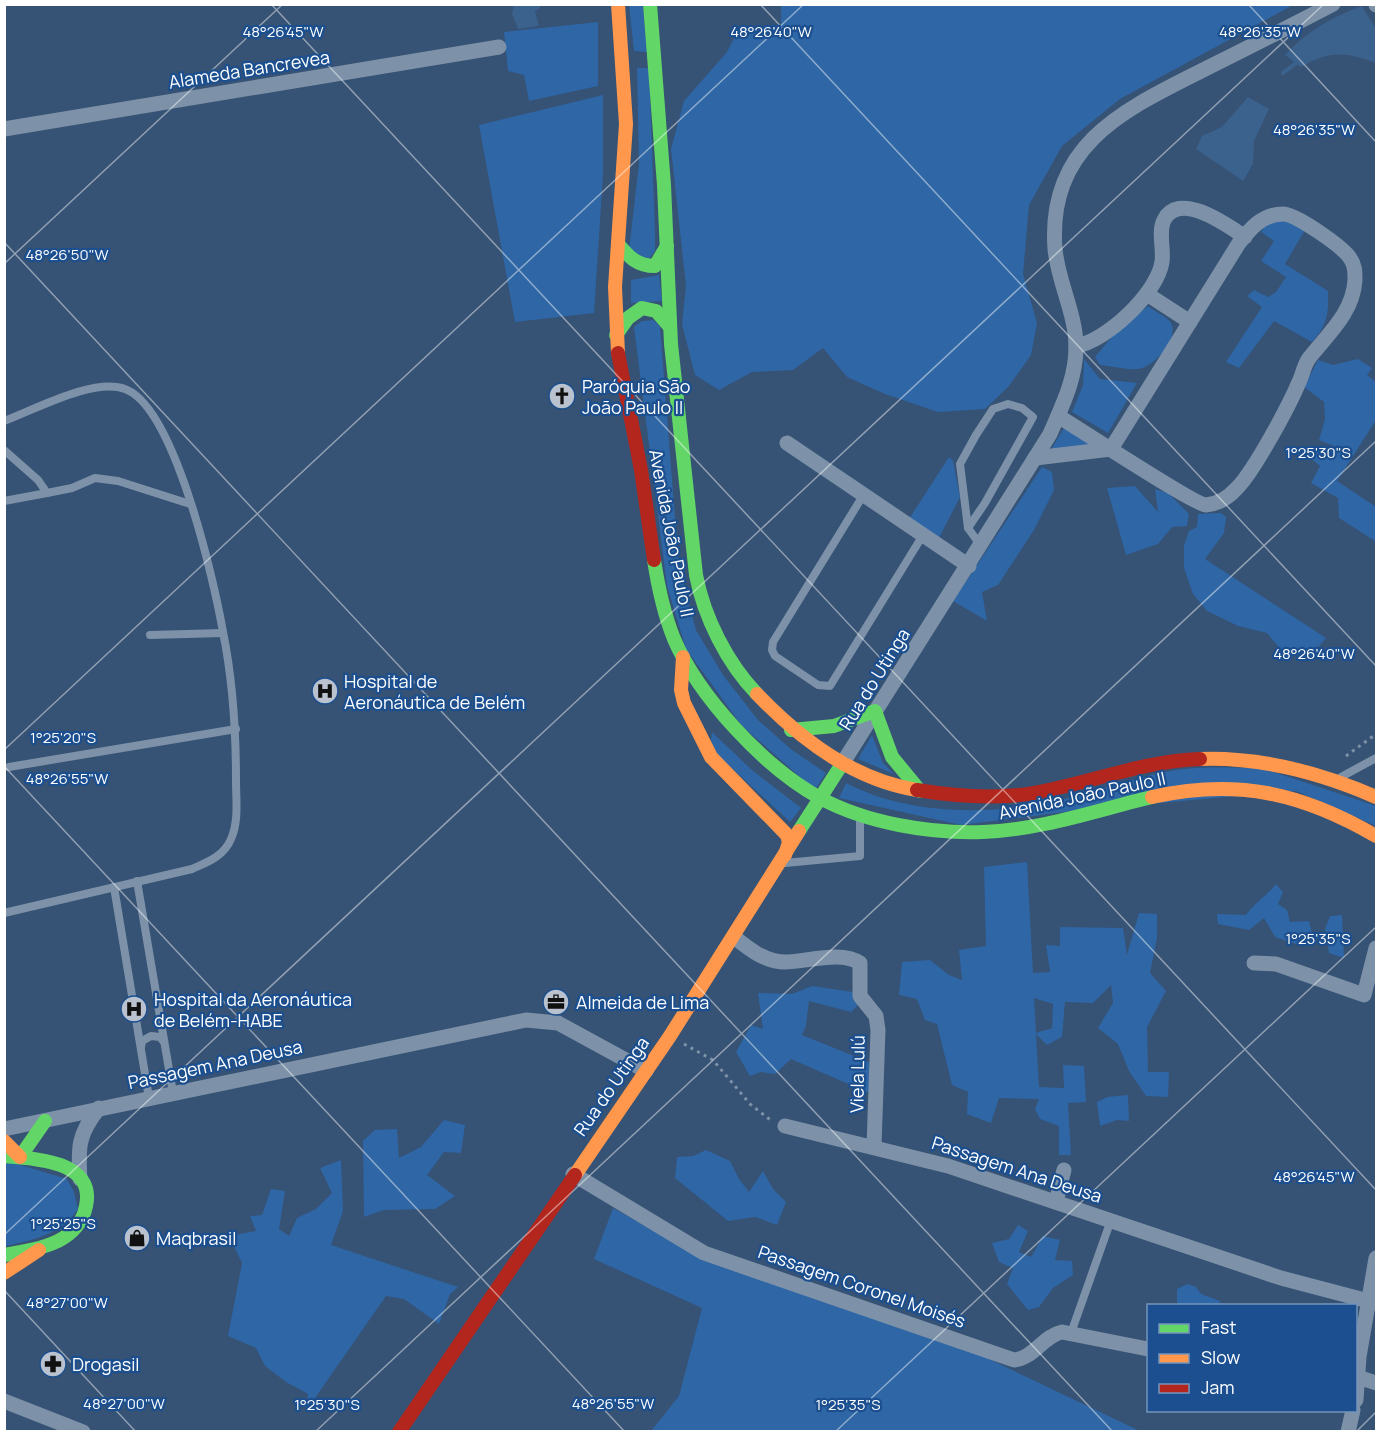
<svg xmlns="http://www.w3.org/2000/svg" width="1381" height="1436" viewBox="0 0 1381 1436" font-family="Manrope,sans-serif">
	<rect width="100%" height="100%" fill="#365274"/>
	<g fill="#2f66a5" fill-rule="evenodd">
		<polygon points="629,5 643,5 647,52 634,51"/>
		<polygon points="781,5 1293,5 1120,99 1062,146 1029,205 1023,274 1037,323 1031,355 1009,386 985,409 938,412 885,394 847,377 823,348 793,370 752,372 719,390 695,375 682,324 686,286 671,149 684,101 727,52 739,28 781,25"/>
		<polygon points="598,22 598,86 529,101 524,75 508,71 504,32"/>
		<polygon points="637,68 649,68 655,230 655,251 647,261 629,251 639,163"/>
		<polygon points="603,95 603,175 594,313 515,322 479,125"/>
		<path d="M 1282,218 L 1305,230 L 1285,264 L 1328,291 C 1329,313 1327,326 1312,342 L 1274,321 L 1239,368 L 1226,362 L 1262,307 L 1247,296 L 1254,290 L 1268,297 L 1276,292 L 1286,277 L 1261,261 L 1274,241 L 1261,232 L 1266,224 Z"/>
		<polygon points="659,275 662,301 631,303 631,280"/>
		<path d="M 1148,306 C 1154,311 1167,317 1171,323 C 1180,338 1153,368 1138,369 C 1126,370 1112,366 1100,365 L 1095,357 L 1119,328 Z"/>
		<polygon points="653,320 660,326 679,568 696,630 723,675 758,720 792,750 826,773 815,790 742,726 686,649 667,586 634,327 642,321"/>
		<polygon points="1084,359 1100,379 1137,383 1108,433 1072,412 1083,385"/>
		<polygon points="1358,359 1372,368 1367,375 1376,382 1376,420 1337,481 1376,507 1375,541 1339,518 1338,498 1311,483 1320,466 1308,456 1313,446 1330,453 1336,447 1319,440 1325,419 1324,402 1304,387 1318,360 1333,365"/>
		<polygon points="1064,428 1097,445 1050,451"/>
		<polygon points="949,457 953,461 960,497 939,538 909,519"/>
		<polygon points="1042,467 1052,472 1054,490 1034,530 998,585 982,592 987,621 953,601"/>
		<polygon points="1135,486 1158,512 1155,489 1168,493 1189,514 1187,526 1172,527 1158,544 1126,555 1107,488"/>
		<polygon points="1221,513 1226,517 1224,533 1205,559 1326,638 1309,658 1281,650 1267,633 1238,626 1207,611 1193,594 1184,568 1184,546 1189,531 1197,527 1198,514"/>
		<polygon points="712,732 752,770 801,808 790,822 710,748"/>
		<polygon points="872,735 883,763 894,774 858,759"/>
		<path d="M 1262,768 L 1376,806 L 1376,826 L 1296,791 L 1081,810 L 961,825 L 839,798 L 846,783 C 912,817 995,815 1065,799 C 1102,790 1138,776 1176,770 C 1203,766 1234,768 1262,768 Z"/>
		<path d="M 1027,862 L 1033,973 L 1050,972 L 1046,945 L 1060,946 L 1060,927 L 1123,928 L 1127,955 L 1139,913 L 1157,914 L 1157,938 L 1150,973 L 1166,991 L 1147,1027 L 1148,1072 L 1169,1072 L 1168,1097 L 1146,1096 L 1129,1071 L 1118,1044 L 1098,1028 L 1113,1003 L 1111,985 L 1093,1003 L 1065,1002 L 1062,1037 L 1047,1045 L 1036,1034 L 1039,1087 L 1064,1088 L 1063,1065 L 1084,1066 L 1086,1102 L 1068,1103 L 1071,1155 L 1059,1155 L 1059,1126 L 1040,1119 L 1035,1109 L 1039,1099 L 999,1098 L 991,1123 L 967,1114 L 968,1092 L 952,1085 L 937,1024 L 925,1020 L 917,999 L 899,995 L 902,962 L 930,960 L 949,975 L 962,980 L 959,950 L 986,946 L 984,867 ZM 1034,998 L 1053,1004 L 1052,1028 L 1036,1033 Z"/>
		<path d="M 1276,884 L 1283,892 L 1278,904 L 1287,910 L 1290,922 L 1309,921 L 1312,933 L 1302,946 L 1275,937 L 1264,918 L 1249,930 L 1218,924 L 1217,914 L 1246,915 C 1255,902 1266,897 1276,884 Z"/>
		<polygon points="1342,915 1344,958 1329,953 1325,929 1330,916"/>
		<polygon points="812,986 853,992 858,1005 851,1012 809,1001 806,1026 802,1035 869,1062 869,1093 791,1059 775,1074 761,1072 750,1076 736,1052 751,1025 763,1029 758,993 792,994"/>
		<polygon points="1128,1095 1129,1121 1117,1120 1100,1126 1097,1102 1107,1097"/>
		<polygon points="444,1120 465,1125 461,1153 444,1152 427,1175 455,1196 435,1209 384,1210 364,1217 363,1141 375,1130 397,1129 399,1158 421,1147"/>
		<polygon points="706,1150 730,1161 739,1179 749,1192 763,1171 773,1189 786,1202 777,1225 755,1217 728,1221 675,1178 677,1157 693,1156"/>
		<path d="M 4,1160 L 67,1179 L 74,1192 L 78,1209 C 60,1235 34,1240 5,1246 Z"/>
		<polygon points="341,1160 343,1211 331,1245 458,1287 450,1294 439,1324 404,1299 386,1296 306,1411 308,1394 286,1382 265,1366 256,1348 228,1336 242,1263 229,1236 256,1231 250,1216 262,1215 271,1189 285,1191 279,1229 289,1236 297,1218 316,1209 332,1193 320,1168"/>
		<polygon points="613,1208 706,1260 968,1349 1140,1431 651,1431 679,1396 702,1308 594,1259"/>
		<polygon points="1018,1225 1028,1231 1019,1252 1031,1257 1043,1236 1060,1240 1055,1260 1072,1261 1073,1275 1053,1288 1039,1307 1028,1310 1007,1284 1013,1268 999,1262 992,1243 1009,1239"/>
		<polygon points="1187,1284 1196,1287 1201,1294 1220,1301 1219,1305 1177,1305 1177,1289"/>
	</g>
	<g fill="#3b618d">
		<polygon points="514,5 540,5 540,8 535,11 539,26 518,29 512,14"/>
		<path d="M 1362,6 L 1376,29 L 1376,63 C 1345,52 1330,50 1301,67 L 1285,55 C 1306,32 1333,16 1362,6 Z"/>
		<polygon points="1248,97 1269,109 1254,141 1253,164 1243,181 1196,149 1202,136 1222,127"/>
	</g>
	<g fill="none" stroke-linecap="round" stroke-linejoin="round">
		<polyline stroke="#3b618d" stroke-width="4.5" points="1283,73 1300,60"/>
		<g stroke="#7d92a8" stroke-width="3" stroke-dasharray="3 4.5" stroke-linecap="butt">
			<polyline points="1346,756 1376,734"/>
			<polyline points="684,1044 713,1060 750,1104 773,1122"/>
		</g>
		<g stroke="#7d92a8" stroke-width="8">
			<path d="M 4,421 C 34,410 94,377 125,389 C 175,407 214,581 223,632 C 233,681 236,731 236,781 C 236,800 239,821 231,839 C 224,856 208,862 192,869 L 4,913"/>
			<polyline points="4,450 38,480 47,493 72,488 95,478 118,481 190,504"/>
			<polyline points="864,494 773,642 772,650 775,656 818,685 830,686 923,535"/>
			<polyline points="4,501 47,493"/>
			<polyline points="968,528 960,464 976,435 993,409 1008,404 1022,408 1033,417 985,503 968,528 981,546"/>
			<polyline points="150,635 223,633"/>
			<polyline points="9,767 236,729"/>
			<polyline points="1341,777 1376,758"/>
			<polyline points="785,863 860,856 860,818"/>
			<polyline points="137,881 173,1093"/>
			<polyline points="114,887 149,1098"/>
			<polyline points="141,1047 142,1041 151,1036 160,1037 164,1042"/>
			<polyline points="1071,1333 1111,1220"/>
		</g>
		<g stroke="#7d92a8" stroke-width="15">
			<polyline points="1376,4 1376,5"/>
			<polyline points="4,129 499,47"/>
			<polyline points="1147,294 1190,322"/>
			<path d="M 1076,346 C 1106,341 1157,294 1162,262 C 1164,249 1158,232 1164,220 C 1179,190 1227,225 1245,237"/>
			<polyline points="787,443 969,566"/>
			<path d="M 1035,458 L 1111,449 L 1239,243 C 1250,229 1262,214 1283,214 C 1296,214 1343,247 1350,258 C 1355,265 1355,272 1355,280 C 1353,313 1328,334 1310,357 C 1304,364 1303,374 1299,382 C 1289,406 1254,471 1237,488 C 1229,497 1218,504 1206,505 C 1195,505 1076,427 1058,416"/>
			<path d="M 842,764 L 1050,434 C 1062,406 1076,379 1076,347 C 1076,314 1058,282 1055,249 C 1047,143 1126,109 1207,68 C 1249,47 1291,26 1333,4"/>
			<path d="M 734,937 C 749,949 765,962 785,962 C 807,962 840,950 860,963 L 860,996 L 876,1016 L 878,1030 L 874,1146"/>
			<polyline points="1254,963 1276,964 1364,995 1376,948"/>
			<polyline points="785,1126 948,1166 1281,1278 1376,1303"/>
			<polyline points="4,1129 526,1020 558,1023 646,1071"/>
			<path d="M 573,1174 L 704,1253 L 1014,1360 C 1034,1358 1043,1336 1062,1332 L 1148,1349"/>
			<path d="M 80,1179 C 78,1147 78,1134 99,1108"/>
			<polyline points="1056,1202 1064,1170"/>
			<polyline points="1358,1377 1376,1383"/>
			<polyline points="1356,1400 1359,1357 1376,1258"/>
			<polyline points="4,1401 83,1432"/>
			<polyline points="1348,1432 1353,1410"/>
		</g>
		<g stroke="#63d668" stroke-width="14">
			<path d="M 650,4 L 664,185 L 671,344 L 696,575 C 704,617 727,663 757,694"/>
			<path d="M 618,244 C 629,257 637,266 655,266 L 667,246"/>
			<polyline points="616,335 628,318 642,308 656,311 670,327"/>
			<path d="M 654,560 C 658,586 664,614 674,639 C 699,697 764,767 820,798 C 866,823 931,834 983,832 C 1041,830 1097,810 1152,797"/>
			<polyline points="791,730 834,726 875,711 892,757 920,791"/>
			<polyline points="799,831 842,764"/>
			<path d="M 4,1156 C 34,1158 96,1161 86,1206 C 83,1222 72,1234 58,1241 C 41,1249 22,1252 4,1255"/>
			<polyline points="20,1157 45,1121"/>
		</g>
		<g stroke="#ff974d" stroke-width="14">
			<polyline points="618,4 626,124 615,287 618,353"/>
			<polyline points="683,657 681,690 684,703 711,757 787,835 789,842 785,855"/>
			<path d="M 757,694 C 800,739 853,780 917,790"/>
			<path d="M 1200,759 C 1262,757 1319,772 1376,797"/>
			<path d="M 1152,797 C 1237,778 1302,793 1376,836"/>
			<polyline points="4,1141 20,1157"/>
			<polyline points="575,1175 670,1036 799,831"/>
			<polyline points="4,1273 39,1250"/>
		</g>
		<g stroke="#b3261e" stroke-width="14">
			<polyline points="618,353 641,470 654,560"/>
			<path d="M 917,790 C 954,796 991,799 1028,794 C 1085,785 1141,761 1200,759"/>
			<polyline points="399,1432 575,1175"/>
		</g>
	</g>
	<path fill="none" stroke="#fff" stroke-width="1.5" stroke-opacity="0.45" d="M 271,4 L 1376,1190M 760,4 L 1376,666M 1248,4 L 1376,142M 4,242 L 1113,1432M 4,264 L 283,4M 4,750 L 804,4M 4,766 L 625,1432M 4,1235 L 1324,4M 4,1290 L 136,1432M 315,1432 L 1376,441M 835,1432 L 1376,927M 1356,1432 L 1376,1412"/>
	<defs>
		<symbol id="church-disc" viewBox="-11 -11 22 22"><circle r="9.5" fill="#b9c2ce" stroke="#1b4f8f"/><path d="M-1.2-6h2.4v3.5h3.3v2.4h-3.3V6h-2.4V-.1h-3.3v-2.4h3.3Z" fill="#111"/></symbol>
		<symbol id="hospital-disc" viewBox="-11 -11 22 22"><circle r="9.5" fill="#b9c2ce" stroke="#1b4f8f"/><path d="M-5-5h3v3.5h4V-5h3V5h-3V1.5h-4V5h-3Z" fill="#111"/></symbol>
		<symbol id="office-disc" viewBox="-11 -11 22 22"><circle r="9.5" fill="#b9c2ce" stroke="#1b4f8f"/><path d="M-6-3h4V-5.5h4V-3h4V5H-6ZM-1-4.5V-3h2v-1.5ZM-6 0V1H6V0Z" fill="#111"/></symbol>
		<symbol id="shop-disc" viewBox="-11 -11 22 22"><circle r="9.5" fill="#b9c2ce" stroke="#1b4f8f"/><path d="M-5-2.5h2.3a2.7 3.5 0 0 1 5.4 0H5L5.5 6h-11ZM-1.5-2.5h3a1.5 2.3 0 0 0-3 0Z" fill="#111"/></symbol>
		<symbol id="pharmacy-disc" viewBox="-11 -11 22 22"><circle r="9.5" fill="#b9c2ce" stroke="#1b4f8f"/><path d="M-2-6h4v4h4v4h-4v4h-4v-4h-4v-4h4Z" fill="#111"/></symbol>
	</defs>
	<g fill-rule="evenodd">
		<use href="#church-disc" x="547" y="381" width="30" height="30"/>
		<use href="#hospital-disc" x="310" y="676" width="30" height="30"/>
		<use href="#office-disc" x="541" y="987" width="30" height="30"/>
		<use href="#hospital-disc" x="119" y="994" width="30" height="30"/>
		<use href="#shop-disc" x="122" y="1223" width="30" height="30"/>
		<use href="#pharmacy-disc" x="38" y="1349" width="30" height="30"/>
	</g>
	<g text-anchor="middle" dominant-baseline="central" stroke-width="4.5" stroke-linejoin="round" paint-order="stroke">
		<g font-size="18" fill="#fff" stroke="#1b4f8f">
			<text transform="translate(249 69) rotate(-9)">Alameda Bancrevea</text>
			<text transform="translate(672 533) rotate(79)">Avenida João Paulo II</text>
			<text transform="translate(874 679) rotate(-58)">Rua do Utinga</text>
			<text transform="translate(1082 795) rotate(-12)">Avenida João Paulo II</text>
			<text transform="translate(215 1064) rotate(-12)">Passagem Ana Deusa</text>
			<text transform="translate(857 1074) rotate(-89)">Viela Lulú</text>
			<text transform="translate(611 1086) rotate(-55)">Rua do Utinga</text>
			<text transform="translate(1017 1169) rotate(18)">Passagem Ana Deusa</text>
			<text transform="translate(862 1286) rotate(19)">Passagem Coronel Moisés</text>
		</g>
		<g font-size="18" fill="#fff" stroke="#1b4f8f" text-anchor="start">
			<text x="582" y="386">Paróquia São<tspan x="582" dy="21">João Paulo II</tspan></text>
			<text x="344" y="681">Hospital de<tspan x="344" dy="21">Aeronáutica de Belém</tspan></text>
			<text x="154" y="999">Hospital da Aeronáutica<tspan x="154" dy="21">de Belém-HABE</tspan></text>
			<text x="576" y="1002">Almeida de Lima</text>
			<text x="156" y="1238">Maqbrasil</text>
			<text x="72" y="1364">Drogasil</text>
		</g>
	</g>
	<g font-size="15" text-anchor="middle" fill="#fff" stroke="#1b4f8f" stroke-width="4.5" stroke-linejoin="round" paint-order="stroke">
		<text x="771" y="37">48°26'40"W</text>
		<text x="283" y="37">48°26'45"W</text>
		<text x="1260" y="37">48°26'35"W</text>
		<text x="1314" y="135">48°26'35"W</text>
		<text x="67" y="260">48°26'50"W</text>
		<text x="1318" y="458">1°25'30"S</text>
		<text x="1314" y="659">48°26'40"W</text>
		<text x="63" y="743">1°25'20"S</text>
		<text x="67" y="784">48°26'55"W</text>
		<text x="1318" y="944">1°25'35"S</text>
		<text x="1314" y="1182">48°26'45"W</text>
		<text x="63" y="1229">1°25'25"S</text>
		<text x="67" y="1308">48°27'00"W</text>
		<text x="124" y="1409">48°27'00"W</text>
		<text x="613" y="1409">48°26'55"W</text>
		<text x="327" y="1410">1°25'30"S</text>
		<text x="848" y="1410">1°25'35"S</text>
	</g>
	<rect width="1381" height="1436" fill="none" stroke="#ffffff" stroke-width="12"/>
	<rect x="1147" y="1304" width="210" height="108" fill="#1b4f8f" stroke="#7695bc" stroke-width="1.5"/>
	<rect x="1159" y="1324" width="30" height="9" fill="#63d668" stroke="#7695bc" stroke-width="1.5"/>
	<text x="1201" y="1334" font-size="18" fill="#ffffff">Fast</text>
	<rect x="1159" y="1354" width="30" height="9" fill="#ff974d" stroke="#7695bc" stroke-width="1.5"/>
	<text x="1201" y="1364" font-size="18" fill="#ffffff">Slow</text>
	<rect x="1159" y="1384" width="30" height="9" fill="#b3261e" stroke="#7695bc" stroke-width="1.5"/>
	<text x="1201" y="1394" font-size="18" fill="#ffffff">Jam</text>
</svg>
